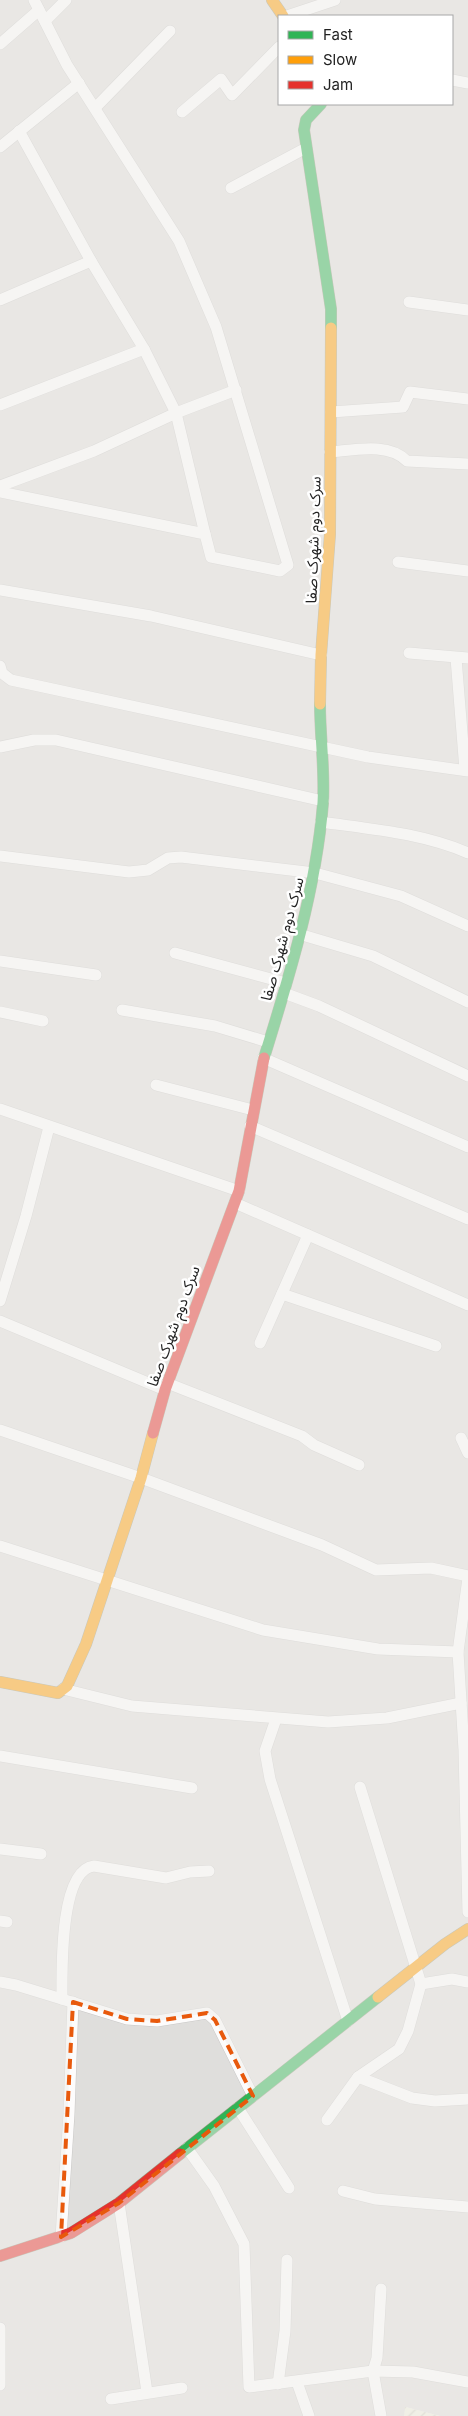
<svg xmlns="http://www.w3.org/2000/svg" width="468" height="2416" viewBox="0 0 468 2416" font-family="Inter,'Noto Sans Arabic',sans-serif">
	<defs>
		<pattern id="farmland-furrows" width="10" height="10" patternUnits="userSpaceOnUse" patternTransform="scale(1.25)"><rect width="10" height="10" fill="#efefdf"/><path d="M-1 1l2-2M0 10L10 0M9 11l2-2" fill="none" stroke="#cdcdbf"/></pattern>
	</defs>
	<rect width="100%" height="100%" fill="#f0eeeb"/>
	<path fill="#dfdedc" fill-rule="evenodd" d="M 0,0 L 468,0 L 468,2416 L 440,2416 L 406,2407 L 404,2416 L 0,2416 ZM 279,16 L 452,16 L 452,104 L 279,104 Z"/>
	<polygon fill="url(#farmland-furrows)" points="405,2407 440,2416 404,2416"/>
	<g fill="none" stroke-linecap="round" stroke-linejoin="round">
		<defs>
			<g id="street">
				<polyline points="287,16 335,0"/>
				<polyline points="45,21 66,0"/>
				<polyline points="0,44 39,10"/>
				<polyline points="452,80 468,83"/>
				<polyline points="95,108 170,31"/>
				<polyline points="182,112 221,79 232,95 279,47"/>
				<polyline points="19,131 91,261 144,349 176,413 205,534"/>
				<polyline points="0,147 79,83"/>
				<polyline points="231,188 306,148"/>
				<polyline points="0,300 91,261"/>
				<polyline points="409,302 468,310"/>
				<polyline points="0,405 144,349"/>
				<polyline points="331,412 403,407 410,392 468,399"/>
				<path d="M 330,452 C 354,450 389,442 407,461 L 468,464"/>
				<polyline points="0,486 94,451 176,413 236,390"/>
				<polyline points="0,492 205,534 211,557 280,571 288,565 216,327 179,241 67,65 34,0"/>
				<polyline points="398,562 468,571"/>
				<polyline points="0,590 151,616 321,655"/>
				<polyline points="409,653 468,658"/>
				<polyline points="456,658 465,770"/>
				<polyline points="0,666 2,673 11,680 368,757 468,771"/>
				<polyline points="0,747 34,740 56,740 323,801"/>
				<path d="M 321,822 C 370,829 422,833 468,853"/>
				<polyline points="0,856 129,872 148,870 168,858 181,857 315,873 401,896 468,926"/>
				<polyline points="299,934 373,956 468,1002"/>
				<polyline points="175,953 286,983"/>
				<polyline points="0,961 96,975"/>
				<polyline points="284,993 319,1006 468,1076"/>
				<polyline points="122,1010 215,1026 268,1042"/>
				<polyline points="0,1012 43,1021"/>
				<polyline points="263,1058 468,1147"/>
				<polyline points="156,1085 253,1110"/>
				<polyline points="0,1109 239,1191"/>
				<polyline points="250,1126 468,1219"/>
				<polyline points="235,1203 468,1305"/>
				<polyline points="282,1294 436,1346"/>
				<polyline points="0,1301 26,1216 49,1127"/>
				<polyline points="0,1321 165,1390"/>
				<polyline points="260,1343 308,1235"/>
				<polyline points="167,1383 302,1436 314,1445 359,1465"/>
				<polyline points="0,1430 141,1478 322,1545 376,1570 431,1568 468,1576"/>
				<polyline points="461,1438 468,1453"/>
				<polyline points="0,1546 263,1630 378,1649 458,1652"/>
				<polyline points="468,1578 458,1652 464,1750 468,1912"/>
				<polyline points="63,1689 132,1706 328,1722 387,1718 461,1703"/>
				<polyline points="276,1719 265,1751 270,1779 348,2021"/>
				<polyline points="0,1756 192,1788"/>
				<polyline points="0,1849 41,1854"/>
				<polyline points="0,1921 7,1922"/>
				<polyline points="0,1982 16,1985 127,2019 157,2021 207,2013 215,2020 253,2096"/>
				<polyline points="421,1984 452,1979 468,1982"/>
				<path d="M 62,1999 C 62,1972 59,1870 94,1866 L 166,1878 L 190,1872 L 209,1871"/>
				<polyline points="358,2077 412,2098 435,2101 468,2099"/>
				<polyline points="238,2108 289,2188"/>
				<polyline points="327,2120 358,2077 399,2049 408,2031 421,1984 360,1787"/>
				<polyline points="187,2148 214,2186 244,2244 249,2387 373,2371 413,2372 468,2382"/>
				<polyline points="343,2191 375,2199 468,2207"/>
				<polyline points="119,2203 147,2392"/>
				<polyline points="61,2237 69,2114 73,2002"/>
				<polyline points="0,2328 0,2385"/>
				<polyline points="297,2382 309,2416"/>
				<polyline points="278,2384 285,2331 287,2260"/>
				<polyline points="111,2399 182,2388"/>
				<polyline points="381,2416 373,2371 377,2358 381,2289"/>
			</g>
			<g id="fast">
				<polyline points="321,104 306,120 304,130 331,309 331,328"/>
				<path d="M 264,1058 C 290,974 316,890 323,803 C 325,770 320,737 320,704"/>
				<polyline points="180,2154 378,1997"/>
			</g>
			<g id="slow">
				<polyline points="272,0 283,16"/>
				<polyline points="320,704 321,655 330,534 331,328"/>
				<polyline points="0,1682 58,1693 67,1686 86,1644 141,1478 153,1433"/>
				<polyline points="378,1997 445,1944 468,1929"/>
			</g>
			<g id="jam">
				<polyline points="153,1433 165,1390 239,1191 264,1058"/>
				<polyline points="0,2256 71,2233 119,2203 180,2154"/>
			</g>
		</defs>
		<use href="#street" stroke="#c9c8c7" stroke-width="12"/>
		<use href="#fast" stroke="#999a82" stroke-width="12"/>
		<use href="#slow" stroke="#999a82" stroke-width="12"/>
		<use href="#jam" stroke="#999a82" stroke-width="12"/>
		<use href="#street" stroke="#fdfcfc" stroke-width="11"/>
		<use href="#fast" stroke="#30b455" stroke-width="11"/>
		<use href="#slow" stroke="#ff9f0a" stroke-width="11"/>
		<use href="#jam" stroke="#e5322d" stroke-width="11"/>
	</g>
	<path d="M0 0H468V2416H0ZM 73,2002 L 127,2019 L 157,2021 L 207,2013 L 215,2020 L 253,2096 L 119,2203 L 61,2237 Z" fill="#f0eeeb" fill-opacity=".55" fill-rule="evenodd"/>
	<path fill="none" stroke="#e8590c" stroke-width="4" stroke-dasharray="10 6" stroke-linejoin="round" d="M 73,2002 L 127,2019 L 157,2021 L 207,2013 L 215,2020 L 253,2096 L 119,2203 L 61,2237 Z"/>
	<g text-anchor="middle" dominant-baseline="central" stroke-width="5" stroke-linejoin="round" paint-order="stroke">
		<g font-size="15" fill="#222" stroke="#fff">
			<text transform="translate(313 540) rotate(-88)">سرک دوم شهرک صفا</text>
			<text transform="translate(282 939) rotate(-75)">سرک دوم شهرک صفا</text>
			<text transform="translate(173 1326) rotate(-70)">سرک دوم شهرک صفا</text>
		</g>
	</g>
	<rect x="278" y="15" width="175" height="90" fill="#ffffff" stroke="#a7a7a7"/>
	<rect x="288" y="31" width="25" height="8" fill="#30b455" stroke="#a7a7a7"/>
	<text x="323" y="40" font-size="15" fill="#222222">Fast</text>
	<rect x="288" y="56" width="25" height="8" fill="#ff9f0a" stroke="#a7a7a7"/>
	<text x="323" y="65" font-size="15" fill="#222222">Slow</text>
	<rect x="288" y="81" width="25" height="8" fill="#e5322d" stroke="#a7a7a7"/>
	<text x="323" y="90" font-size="15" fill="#222222">Jam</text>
</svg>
